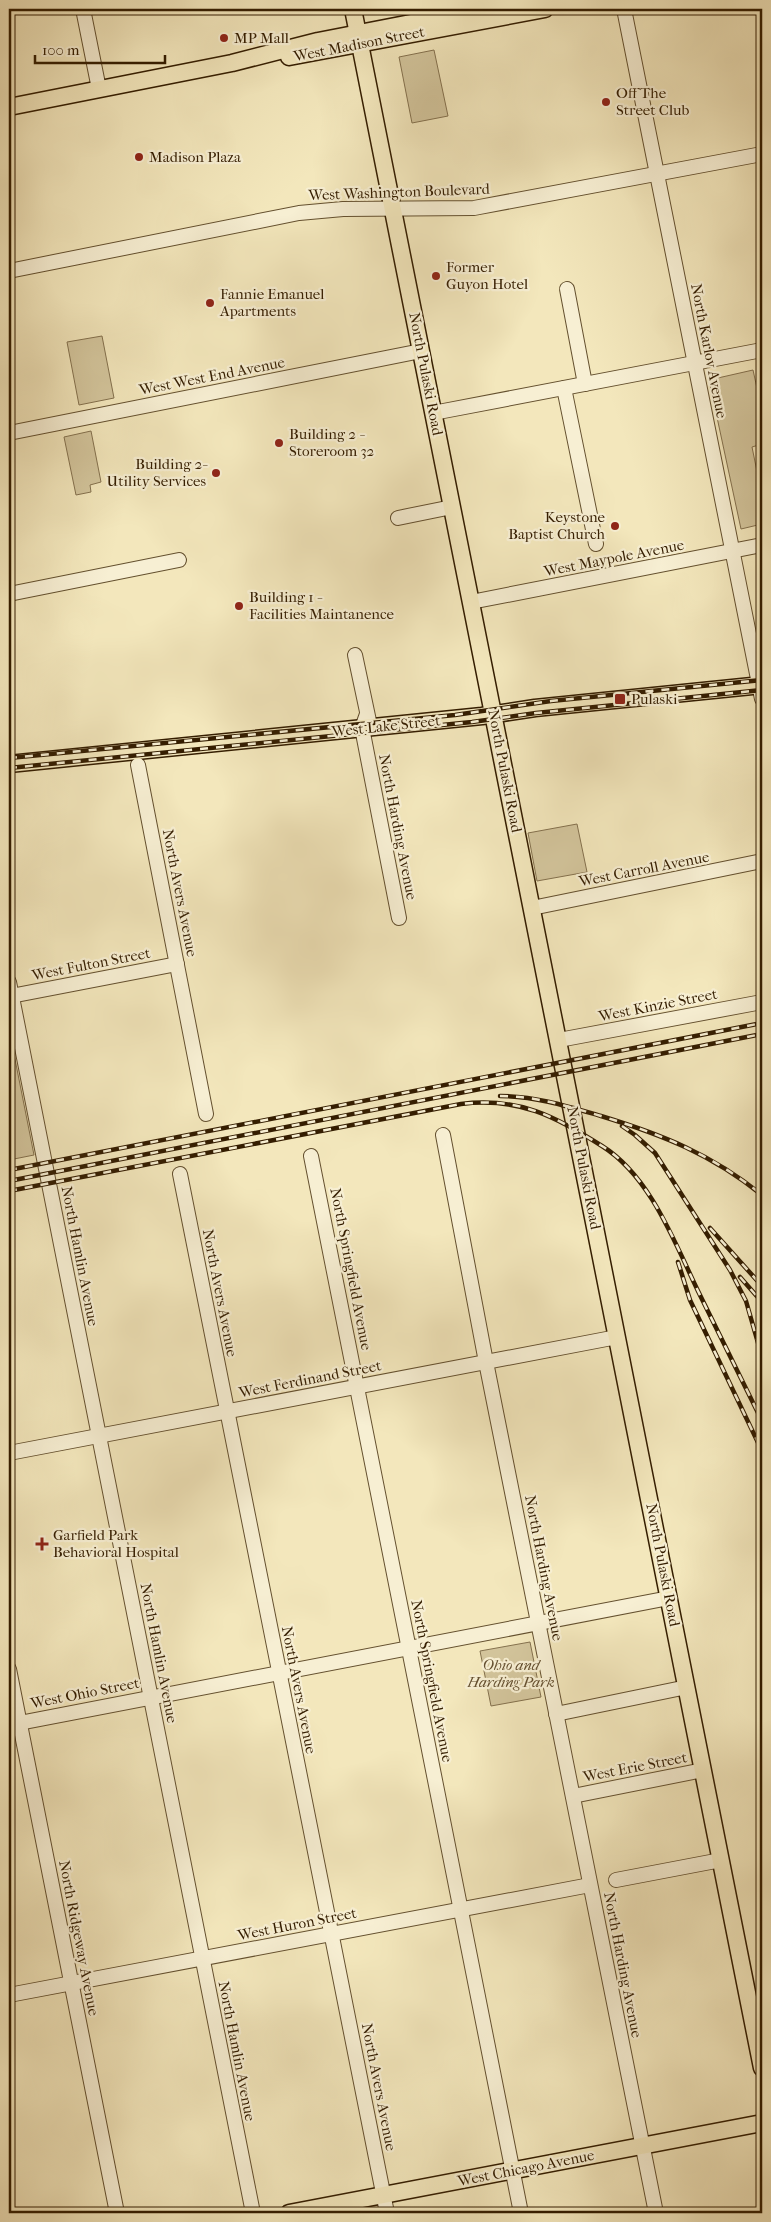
<svg xmlns="http://www.w3.org/2000/svg" width="771" height="2222" viewBox="0 0 771 2222" font-family="'IM FELL French Canon',serif">
	<rect width="100%" height="100%" fill="#f3e7bc"/>
	<filter id="stains"><feTurbulence type="fractalNoise" baseFrequency=".004" numOctaves="4"/><feColorMatrix values="0 0 0 0 .2 0 0 0 0 .09 0 0 0 0 .02 0 0 0 .5 -.17"/></filter>
	<radialGradient id="worn" r=".72"><stop offset=".6" stop-color="#630" stop-opacity="0"/><stop offset="1" stop-color="#630" stop-opacity=".3"/></radialGradient>
	<g fill="#d3c59c" stroke="#84714e">
		<polygon points="434,50 448,116 412,123 399,57"/>
		<polygon points="102,336 114,398 79,405 67,342"/>
		<polygon points="753,370 762,411 762,444 752,447 762,496 762,524 741,529 709,380"/>
		<polygon points="91,431 101,482 90,485 91,492 76,495 64,437"/>
		<polygon points="577,824 587,872 537,881 528,833"/>
		<polygon points="9,1029 34,1155 9,1160"/>
		<polygon points="530,1642 541,1697 491,1706 480,1651"/>
	</g>
	<g fill="none" stroke-linecap="round" stroke-linejoin="round">
		<defs>
			<g id="minor">
				<polyline points="83,9 99,89"/>
				<polyline points="624,9 762,699"/>
				<polyline points="9,271 299,213 343,209 474,208 762,154"/>
				<polyline points="567,289 585,384"/>
				<polyline points="564,388 596,544"/>
				<polyline points="433,413 762,350"/>
				<polyline points="9,433 421,351"/>
				<polyline points="398,518 452,507"/>
				<polyline points="9,594 179,560"/>
				<polyline points="471,602 762,545"/>
				<polyline points="355,655 369,721"/>
				<polyline points="367,714 362,728 399,918"/>
				<polyline points="138,765 206,1114"/>
				<polyline points="532,908 762,861"/>
				<polyline points="9,982 253,2213"/>
				<polyline points="11,996 177,964"/>
				<polyline points="559,1040 762,1002"/>
				<polyline points="443,1135 486,1362 656,2213"/>
				<polyline points="311,1156 521,2213"/>
				<polyline points="180,1174 387,2213"/>
				<polyline points="9,1453 617,1337"/>
				<polyline points="9,1669 117,2213"/>
				<polyline points="556,1714 687,1687"/>
				<polyline points="9,1725 669,1598"/>
				<polyline points="573,1796 703,1770"/>
				<polyline points="616,1880 721,1860"/>
				<polyline points="9,1995 590,1885"/>
			</g>
			<g id="major">
				<polyline points="353,9 762,2068"/>
				<polyline points="289,57 545,9"/>
				<polyline points="9,107 232,63 318,41 483,9"/>
				<polyline points="9,764 482,716 535,708 762,685"/>
				<polyline points="289,2213 762,2123"/>
			</g>
		</defs>
		<use href="#minor" stroke="#64502f" stroke-width="16"/>
		<use href="#major" stroke="#341d00" stroke-width="19"/>
		<use href="#minor" stroke="#f7efd3" stroke-width="14"/>
		<use href="#major" stroke="#f3e7bc" stroke-width="16"/>
		<defs>
			<g id="rail">
				<polyline points="9,758 455,715 551,701 762,680"/>
				<polyline points="9,768 472,722 536,713 762,690"/>
				<path d="M 500,1096 C 535,1096 567,1106 601,1116 C 663,1135 711,1154 762,1195"/>
				<polyline points="622,1126 635,1135 655,1153 730,1270 746,1301 762,1357"/>
				<polyline points="9,1170 762,1023"/>
				<polyline points="9,1181 762,1034"/>
				<path d="M 9,1191 L 461,1104 C 520,1097 554,1116 602,1146 C 650,1176 674,1241 698,1291 C 719,1334 741,1378 762,1421"/>
				<polyline points="710,1228 762,1286"/>
				<polyline points="678,1262 690,1300 762,1451"/>
				<polyline points="740,1277 762,1302"/>
			</g>
		</defs>
		<use href="#rail" stroke="#341d00" stroke-width="4.5"/>
		<use href="#rail" stroke="#f7efd3" stroke-width="2.5" stroke-dasharray="8" stroke-linecap="butt"/>
	</g>
	<g fill="#8f2418" stroke="#f7efd3" stroke-width="2">
		<circle cx="224" cy="38" r="5"/>
		<circle cx="606" cy="102" r="5"/>
		<circle cx="139" cy="157" r="5"/>
		<circle cx="436" cy="276" r="5"/>
		<circle cx="210" cy="303" r="5"/>
		<circle cx="279" cy="443" r="5"/>
		<circle cx="216" cy="473" r="5"/>
		<circle cx="615" cy="526" r="5"/>
		<circle cx="239" cy="606" r="5"/>
		<rect x="614" y="693" width="12" height="12" rx="2.5"/>
		<path d="M39.5 1536.5h5v5h5v5h-5v5h-5v-5h-5v-5h5z"/>
	</g>
	<g text-anchor="middle" dominant-baseline="central" stroke-width="4.5" stroke-linejoin="round" paint-order="stroke">
		<g font-size="15" fill="#341d00" stroke="#f7efd3" text-anchor="start">
			<text x="234" y="38">MP Mall</text>
			<text x="616" y="93">Off The<tspan x="616" dy="17">Street Club</tspan></text>
			<text x="149" y="157">Madison Plaza</text>
			<text x="446" y="267">Former<tspan x="446" dy="17">Guyon Hotel</tspan></text>
			<text x="220" y="294">Fannie Emanuel<tspan x="220" dy="17">Apartments</tspan></text>
			<text x="289" y="434">Building 2 -<tspan x="289" dy="17">Storeroom 32</tspan></text>
			<text x="206" y="464" text-anchor="end">Building 2-<tspan x="206" dy="17">Utility Services</tspan></text>
			<text x="605" y="517" text-anchor="end">Keystone<tspan x="605" dy="17">Baptist Church</tspan></text>
			<text x="249" y="597">Building 1 -<tspan x="249" dy="17">Facilities Maintanence</tspan></text>
			<text x="631" y="699">Pulaski</text>
			<text x="53" y="1535">Garfield Park<tspan x="53" dy="17">Behavioral Hospital</tspan></text>
		</g>
		<g font-size="15" fill="#341d00" stroke="#f7efd3">
			<text transform="translate(359 44) rotate(-11)">West Madison Street</text>
			<text transform="translate(399 192) rotate(-2)">West Washington Boulevard</text>
			<text transform="translate(709 351) rotate(79)">North Karlov Avenue</text>
			<text transform="translate(426 374) rotate(79)">North Pulaski Road</text>
			<text transform="translate(212 376) rotate(-11)">West West End Avenue</text>
			<text transform="translate(614 558) rotate(-11)">West Maypole Avenue</text>
			<text transform="translate(386 726) rotate(-6)">West Lake Street</text>
			<text transform="translate(505 771) rotate(79)">North Pulaski Road</text>
			<text transform="translate(398 827) rotate(79)">North Harding Avenue</text>
			<text transform="translate(644 869) rotate(-11)">West Carroll Avenue</text>
			<text transform="translate(180 893) rotate(79)">North Avers Avenue</text>
			<text transform="translate(91 964) rotate(-11)">West Fulton Street</text>
			<text transform="translate(658 1005) rotate(-11)">West Kinzie Street</text>
			<text transform="translate(584 1168) rotate(79)">North Pulaski Road</text>
			<text transform="translate(80 1256) rotate(79)">North Hamlin Avenue</text>
			<text transform="translate(351 1269) rotate(79)">North Springfield Avenue</text>
			<text transform="translate(220 1293) rotate(79)">North Avers Avenue</text>
			<text transform="translate(310 1379) rotate(-11)">West Ferdinand Street</text>
			<text transform="translate(663 1565) rotate(79)">North Pulaski Road</text>
			<text transform="translate(544 1568) rotate(79)">North Harding Avenue</text>
			<text transform="translate(159 1653) rotate(79)">North Hamlin Avenue</text>
			<text transform="translate(432 1681) rotate(79)">North Springfield Avenue</text>
			<text transform="translate(299 1690) rotate(79)">North Avers Avenue</text>
			<text transform="translate(85 1693) rotate(-11)">West Ohio Street</text>
			<text transform="translate(635 1767) rotate(-11)">West Erie Street</text>
			<text transform="translate(297 1924) rotate(-11)">West Huron Street</text>
			<text transform="translate(79 1938) rotate(79)">North Ridgeway Avenue</text>
			<text transform="translate(623 1965) rotate(79)">North Harding Avenue</text>
			<text transform="translate(237 2051) rotate(79)">North Hamlin Avenue</text>
			<text transform="translate(379 2087) rotate(79)">North Avers Avenue</text>
			<text transform="translate(526 2168) rotate(-11)">West Chicago Avenue</text>
		</g>
		<g font-size="15" font-style="italic" fill="#644f2f" stroke="#f7efd3">
			<text x="511" y="1665">Ohio and<tspan x="511" dy="17">Harding Park</tspan></text>
		</g>
	</g>
	<rect width="771" height="2222" fill="none" stroke="#f3e7bc" stroke-width="30"/>
	<rect x="10" y="10" width="751" height="2202" fill="none" stroke="#341d00" stroke-width="2.5"/>
	<rect x="15" y="15" width="741" height="2192" fill="none" stroke="#341d00"/>
	<path d="M35 55v8h130v-8" fill="none" stroke="#341d00" stroke-width="2.5"/>
	<text x="42" y="55" font-size="15" fill="#341d00" stroke="#f7efd3" stroke-width="4" paint-order="stroke">100 m</text>
	<rect width="100%" height="100%" filter="url(#stains)"/>
	<rect width="100%" height="100%" fill="url(#worn)"/>
</svg>
